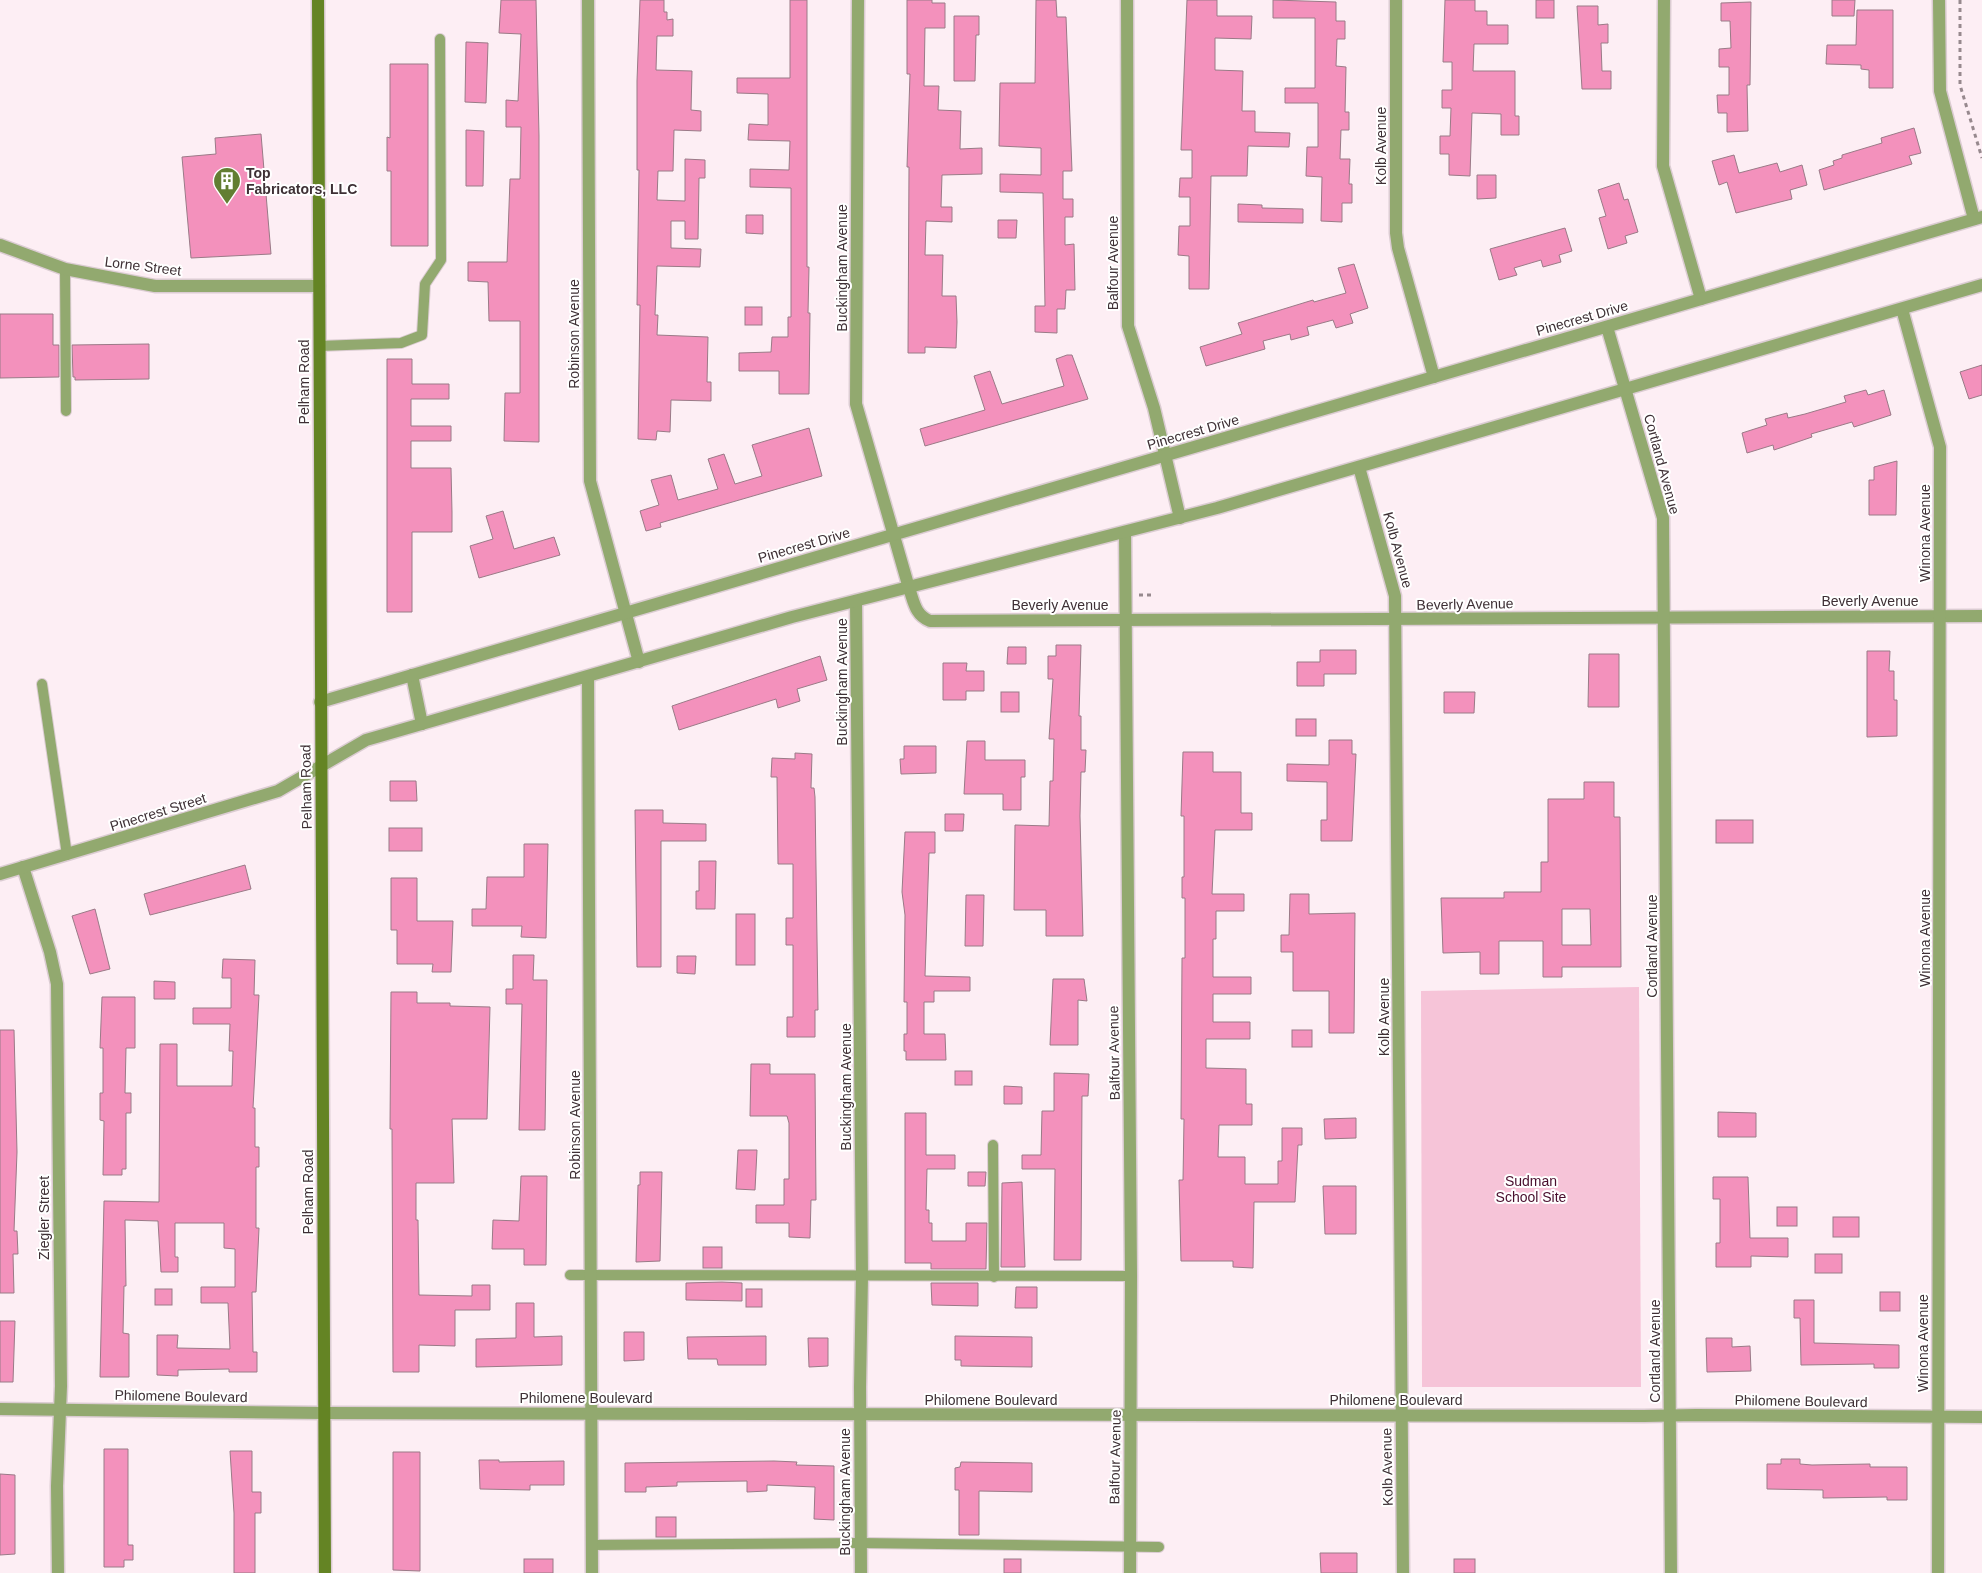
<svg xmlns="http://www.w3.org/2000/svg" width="1982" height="1573" viewBox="0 0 1982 1573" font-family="Arial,sans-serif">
	<rect width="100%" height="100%" fill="#fdeef4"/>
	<polygon fill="#f6c4d8" points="1639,987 1641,1387 1422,1387 1421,991"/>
	<g fill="#f391bc" stroke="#9a7a87" fill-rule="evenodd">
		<polygon points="501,0 536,0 539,136 539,442 504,441 505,393 520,393 520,321 489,321 488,282 468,281 468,262 507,262 510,179 520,179 521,127 506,127 506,100 518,101 521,34 499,33"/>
		<polygon points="640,0 664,0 664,12 667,12 667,20 673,19 673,36 657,36 656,70 692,71 691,110 701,111 701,131 674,130 673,171 658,171 657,200 685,201 685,159 705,160 705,178 699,178 698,239 685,239 685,221 671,221 671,248 701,249 700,267 657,266 655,315 658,315 657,335 708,337 707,382 711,382 711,401 671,400 670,432 657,431 656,440 638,439 640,305 637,305 639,170 637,170 637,81"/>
		<polygon points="790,0 807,0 807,267 809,267 808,313 810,313 809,394 779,394 779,371 739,371 739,353 771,352 772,337 788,337 788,317 791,317 791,188 750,187 750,169 789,170 790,141 748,140 749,124 768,125 768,94 737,93 737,78 790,78"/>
		<polygon points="907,0 932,0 932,3 945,3 945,28 925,28 924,86 939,86 938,110 961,111 960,149 982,148 982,174 942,175 941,207 952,207 952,222 926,221 925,255 943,255 942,296 956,296 957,322 956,348 925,347 925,353 908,353 909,167 907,167 910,74 907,74"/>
		<polygon points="1036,0 1056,0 1057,17 1066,17 1072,171 1063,171 1063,199 1073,199 1073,217 1065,217 1065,245 1074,244 1075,290 1066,290 1065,309 1057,309 1057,333 1035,332 1035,306 1045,306 1043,193 1000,192 1000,174 1041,175 1041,148 999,146 1000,83 1035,83"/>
		<polygon points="1187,0 1217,0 1217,16 1252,16 1251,39 1215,38 1215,70 1243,71 1242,111 1255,111 1255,132 1290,133 1289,147 1248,146 1247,176 1211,176 1209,289 1189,289 1189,256 1178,255 1179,226 1190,226 1190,197 1179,197 1180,178 1192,178 1192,150 1181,150"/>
		<polygon points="1273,0 1336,2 1336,21 1345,21 1345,39 1337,39 1336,66 1346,67 1345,112 1349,112 1349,130 1341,130 1340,159 1350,159 1349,184 1352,184 1352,203 1342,203 1342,222 1321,221 1322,177 1306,176 1307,147 1318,147 1318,103 1285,103 1285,88 1315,88 1315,18 1273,18"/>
		<polygon points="1445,0 1475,0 1475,11 1487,11 1487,25 1508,25 1508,44 1474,44 1473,71 1515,71 1515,116 1519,116 1519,135 1501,135 1501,114 1472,113 1470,176 1449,175 1449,154 1440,154 1440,136 1450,136 1451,108 1442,108 1442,90 1452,90 1452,62 1443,62"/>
		<rect x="1536" y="0" width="18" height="18"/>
		<polygon points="1832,0 1855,0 1854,16 1832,16"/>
		<polygon points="1751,2 1750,85 1747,85 1748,131 1727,132 1727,113 1718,113 1717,95 1729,95 1729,67 1719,67 1719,49 1731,48 1730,21 1721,21 1721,3"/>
		<polygon points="1577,6 1598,6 1598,25 1608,24 1608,43 1601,43 1602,71 1611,71 1611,89 1582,89"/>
		<polygon points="1857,10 1893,10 1893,88 1869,88 1869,70 1861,69 1861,65 1826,64 1827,45 1856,45"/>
		<polygon points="954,16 979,16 979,35 976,35 975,81 954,81"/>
		<polygon points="466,42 488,43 486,103 465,102"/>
		<polygon points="390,64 428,64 428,246 391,246 391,171 387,171 387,137 390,138"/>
		<polygon points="1914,128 1921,153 1909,156 1912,164 1824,190 1819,170 1834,165 1833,161 1842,158 1842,155 1882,143 1881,138"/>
		<polygon points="466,130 484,131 483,186 466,186"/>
		<polygon points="261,134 271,254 191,258 182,157 216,154 215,138"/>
		<polygon points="1734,155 1739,173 1777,163 1780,172 1802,165 1807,185 1790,190 1792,199 1736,213 1727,182 1719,185 1712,161"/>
		<polygon points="1477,175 1496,175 1496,198 1477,199"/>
		<polygon points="1619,183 1624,200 1628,199 1638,232 1625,236 1627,243 1608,249 1599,218 1606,216 1598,190"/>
		<polygon points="1238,204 1262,205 1262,208 1303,209 1303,223 1238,222"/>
		<polygon points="746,215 763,215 763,234 746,233"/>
		<polygon points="998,220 1017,220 1016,238 998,238"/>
		<polygon points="1565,228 1572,251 1559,255 1561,262 1543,267 1541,260 1514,268 1517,275 1499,280 1490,249"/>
		<polygon points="1354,264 1368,308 1350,314 1353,323 1336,328 1333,320 1307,327 1309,335 1291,340 1290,334 1263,341 1265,349 1206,366 1200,347 1242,334 1238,323 1313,300 1314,302 1346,293 1338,268"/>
		<rect x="745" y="307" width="17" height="18"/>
		<polygon points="0,314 53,314 53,345 59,345 59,377 0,378"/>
		<polygon points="149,344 149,379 75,380 75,377 73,377 72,345"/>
		<polygon points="1067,355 1072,355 1088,399 925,446 920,429 985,410 974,376 990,371 1002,404 1064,386 1056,359"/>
		<polygon points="387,359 412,359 412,384 449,384 449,399 411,399 411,426 451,426 451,441 411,441 411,468 451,468 452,512 452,532 412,532 412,612 387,612"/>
		<polygon points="1982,365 1982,395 1969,399 1960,372"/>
		<polygon points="1866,390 1868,395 1884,390 1891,415 1854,427 1852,422 1811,434 1812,437 1774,450 1773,445 1747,453 1742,433 1767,425 1765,419 1787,413 1788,418 1805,414 1846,402 1844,396"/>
		<polygon points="809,428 822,476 660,523 661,527 646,531 640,511 659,505 651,480 671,475 678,500 718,489 708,459 724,454 735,484 762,476 752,445"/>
		<polygon points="1897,461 1896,515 1869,515 1869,480 1874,480 1874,467"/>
		<polygon points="503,511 514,549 554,537 560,555 479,578 470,546 493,539 486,516"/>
		<polygon points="1056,645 1081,645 1079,716 1081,716 1081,750 1086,750 1085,772 1081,772 1080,816 1083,936 1046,936 1046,910 1014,910 1015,825 1049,826 1050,781 1053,781 1054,739 1049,739 1053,679 1048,679 1048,656 1056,656"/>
		<polygon points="1008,647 1026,647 1026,664 1007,664"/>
		<polygon points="1320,650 1356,650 1356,674 1324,674 1324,686 1297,686 1297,662 1320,662"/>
		<polygon points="1867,651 1890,651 1889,671 1894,671 1894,700 1897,700 1897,736 1867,737"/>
		<polygon points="1589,654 1619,654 1619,707 1588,707"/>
		<polygon points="820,656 827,680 797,689 800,701 778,708 776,699 679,730 672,706"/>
		<polygon points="943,663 967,663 966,671 984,671 984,691 966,691 966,700 943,700"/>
		<rect x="1001" y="692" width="18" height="20"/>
		<polygon points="1444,692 1475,692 1474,713 1444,713"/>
		<rect x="1296" y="719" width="20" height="17"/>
		<polygon points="1329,740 1352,740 1352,754 1356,754 1352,841 1321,841 1321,820 1327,820 1327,782 1287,781 1287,764 1329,765"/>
		<polygon points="967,741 985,741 985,760 1025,760 1025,777 1021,777 1021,810 1003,810 1003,794 964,794"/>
		<polygon points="904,746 936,746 936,773 901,774 900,759 904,759"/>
		<polygon points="1183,752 1213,752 1213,772 1241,772 1241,813 1252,813 1252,830 1215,830 1212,894 1244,894 1244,911 1216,911 1216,939 1213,939 1213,977 1251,977 1251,994 1213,994 1213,1022 1250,1022 1250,1039 1206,1039 1206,1068 1246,1069 1246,1104 1252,1104 1252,1125 1219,1125 1218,1157 1245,1157 1245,1184 1278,1184 1278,1161 1282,1161 1282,1128 1302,1128 1302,1145 1298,1145 1295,1202 1254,1202 1253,1268 1233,1267 1233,1261 1181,1261 1179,1180 1183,1180 1184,1119 1181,1119 1182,958 1185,958 1185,898 1182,898 1182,877 1184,877 1184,816 1181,816"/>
		<polygon points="795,753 812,754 811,788 814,788 815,797 818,1010 815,1010 815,1037 787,1037 787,1017 793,1017 793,945 786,945 786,918 793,918 793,864 778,864 777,777 771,777 772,758 795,759"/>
		<polygon points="390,781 416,781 417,801 390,801"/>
		<path d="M 1584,782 L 1614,782 L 1614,817 L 1620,817 L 1621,967 L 1562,967 L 1562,977 L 1543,977 L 1543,941 L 1499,941 L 1499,974 L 1480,974 L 1480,952 L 1443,953 L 1441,898 L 1504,898 L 1504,892 L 1541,892 L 1541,862 L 1548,862 L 1548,799 L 1584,799 ZM 1562,909 L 1590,909 L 1591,945 L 1562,945 Z"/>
		<polygon points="635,810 663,810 663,823 706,824 706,841 661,841 661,967 637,967"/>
		<polygon points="945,814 964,814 963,831 945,831"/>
		<rect x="1716" y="820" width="37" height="23"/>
		<rect x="389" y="828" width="33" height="23"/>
		<polygon points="905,832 935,832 935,853 929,853 925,976 970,977 970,991 934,991 934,1002 924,1002 924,1034 945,1034 946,1060 906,1060 906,1051 904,1051 904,1034 907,1034 907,1002 904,1002 905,915 902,892"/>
		<polygon points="524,844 548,844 546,938 521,937 522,926 472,926 472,909 486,909 487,877 524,877"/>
		<polygon points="699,861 716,861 715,909 696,909 696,891 699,891"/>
		<polygon points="245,865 251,889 150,915 144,894"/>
		<polygon points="391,878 417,878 417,921 453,921 451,972 432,972 433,964 397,964 397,930 391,930"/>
		<polygon points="1290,894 1309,894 1309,914 1355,913 1354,1033 1329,1033 1329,991 1293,991 1293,952 1281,952 1281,935 1289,935"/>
		<polygon points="966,895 984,895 983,946 965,946"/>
		<polygon points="95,909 110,969 90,974 72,916"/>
		<rect x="736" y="914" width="19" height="51"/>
		<polygon points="513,955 534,955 533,980 547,980 545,1130 519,1130 522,1004 506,1004 506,989 513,989"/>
		<polygon points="677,956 696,956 695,974 677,973"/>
		<polygon points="223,959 255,960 254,995 259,995 253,1108 255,1108 255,1147 259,1147 259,1167 256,1167 256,1228 259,1228 256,1292 252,1292 253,1352 257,1352 257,1372 229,1372 229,1369 178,1370 178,1376 157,1375 157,1335 178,1335 177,1348 230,1349 228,1303 201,1303 201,1287 235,1287 235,1249 224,1248 224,1223 175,1223 175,1257 178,1257 178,1272 161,1272 158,1221 125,1220 126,1286 124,1286 123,1333 129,1334 129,1377 100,1377 104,1201 159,1202 160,1044 177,1044 177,1086 232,1086 233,1051 229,1051 230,1024 193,1024 193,1008 231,1008 231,978 222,978"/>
		<polygon points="1053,979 1084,979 1087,1001 1078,1000 1078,1045 1050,1045"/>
		<polygon points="154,981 175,982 175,999 154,999"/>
		<polygon points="391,992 417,992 417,1003 450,1003 450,1006 490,1007 487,1119 452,1119 454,1183 416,1183 416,1220 418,1220 419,1295 472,1296 472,1285 490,1285 490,1310 455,1310 455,1346 419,1345 419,1372 393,1372 392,1129 390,1129"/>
		<polygon points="102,997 135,997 135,1048 126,1048 125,1093 131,1093 131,1113 126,1113 126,1169 122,1169 122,1175 103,1175 104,1121 100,1120 100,1093 103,1093 103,1048 100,1048"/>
		<polygon points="0,1030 14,1030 17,1152 14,1231 17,1231 18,1254 13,1254 14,1293 0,1293"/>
		<rect x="1292" y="1030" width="20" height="17"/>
		<polygon points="751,1064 770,1064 770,1074 815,1074 816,1200 811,1200 810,1238 789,1237 789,1223 756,1223 756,1205 784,1205 784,1179 789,1179 789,1123 787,1116 750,1116"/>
		<rect x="955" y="1071" width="17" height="14"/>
		<polygon points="1054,1073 1089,1074 1088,1096 1082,1096 1081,1260 1054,1260 1055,1169 1022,1169 1022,1155 1041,1155 1042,1111 1054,1111"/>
		<polygon points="1004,1086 1022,1087 1022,1104 1004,1104"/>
		<polygon points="1718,1112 1756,1113 1756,1137 1718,1137"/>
		<polygon points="905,1113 926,1113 926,1155 955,1155 955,1169 927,1169 926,1210 929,1210 929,1223 932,1223 932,1241 966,1241 966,1223 987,1223 986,1269 931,1269 931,1263 905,1263"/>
		<polygon points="1356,1118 1356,1138 1325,1139 1324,1119"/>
		<polygon points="738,1150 757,1150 755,1190 736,1189"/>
		<polygon points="640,1172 662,1172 660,1261 636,1262 638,1185 640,1185"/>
		<polygon points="968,1172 986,1172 985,1186 968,1186"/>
		<polygon points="521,1176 547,1176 546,1265 524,1265 524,1249 492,1249 493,1220 519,1221"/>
		<polygon points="1713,1177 1748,1177 1750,1238 1788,1238 1788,1257 1751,1256 1751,1267 1716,1267 1716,1243 1720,1243 1720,1199 1713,1199"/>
		<polygon points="1022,1182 1025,1267 1001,1267 1002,1183"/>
		<polygon points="1323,1186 1356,1186 1356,1234 1325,1234"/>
		<rect x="1777" y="1207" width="20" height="19"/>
		<rect x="1833" y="1217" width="26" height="20"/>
		<rect x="703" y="1247" width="19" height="21"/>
		<rect x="1815" y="1254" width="27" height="19"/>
		<polygon points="722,1282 742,1283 742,1301 686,1300 686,1283"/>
		<polygon points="931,1283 978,1283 978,1306 932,1305"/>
		<polygon points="1016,1287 1037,1287 1037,1308 1015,1308"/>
		<rect x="155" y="1289" width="17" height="16"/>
		<rect x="746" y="1289" width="16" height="18"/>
		<rect x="1880" y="1292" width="20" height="19"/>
		<polygon points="1794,1300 1814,1300 1814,1343 1899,1345 1899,1368 1874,1368 1874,1364 1801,1365 1800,1318 1794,1318"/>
		<polygon points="516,1303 534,1303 534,1337 562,1336 562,1365 476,1367 476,1339 516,1338"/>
		<polygon points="0,1321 15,1321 13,1382 0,1382"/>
		<polygon points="624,1332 644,1332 644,1360 624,1361"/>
		<polygon points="766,1336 766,1365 718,1365 717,1359 688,1359 687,1337"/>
		<polygon points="955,1336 1032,1337 1032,1367 961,1366 961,1360 955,1360"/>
		<polygon points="808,1338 828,1338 828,1366 809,1367"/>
		<polygon points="1706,1338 1732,1338 1732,1347 1750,1346 1751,1371 1707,1372"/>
		<polygon points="104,1449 128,1449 128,1545 133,1545 133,1560 124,1560 124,1567 104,1567"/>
		<polygon points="230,1451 252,1451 252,1492 261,1492 261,1513 255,1513 255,1573 234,1573 234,1513"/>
		<polygon points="393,1452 420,1452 420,1571 393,1570"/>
		<polygon points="1781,1459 1800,1459 1800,1464 1812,1465 1870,1464 1870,1467 1907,1467 1907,1500 1887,1500 1887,1497 1823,1498 1823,1490 1767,1489 1767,1464 1781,1464"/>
		<polygon points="479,1460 499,1460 499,1462 564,1461 564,1485 530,1485 530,1490 480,1489"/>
		<polygon points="774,1461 797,1462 796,1465 834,1466 834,1520 814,1519 815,1487 767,1485 767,1491 747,1492 747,1481 677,1482 677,1486 646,1487 646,1492 625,1492 625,1463"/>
		<polygon points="961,1462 1032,1463 1032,1492 979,1491 979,1535 959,1535 959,1490 955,1490 955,1468 960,1467"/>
		<polygon points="0,1474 15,1475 15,1554 0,1555"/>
		<rect x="656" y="1517" width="20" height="20"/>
		<polygon points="1320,1553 1357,1553 1357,1573 1321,1573"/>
		<rect x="524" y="1559" width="29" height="14"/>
		<rect x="1004" y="1559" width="17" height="14"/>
		<rect x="1454" y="1559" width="21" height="14"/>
	</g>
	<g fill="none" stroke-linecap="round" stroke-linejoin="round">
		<defs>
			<g id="lane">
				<polyline points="65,269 66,411"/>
				<polyline points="319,346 401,343 422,335 425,284 441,260 440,39"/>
				<polyline points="42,684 67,855"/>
				<polyline points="993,1145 994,1277"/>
				<polyline points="570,1275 1131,1276"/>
				<polyline points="591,1545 860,1543 1159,1547"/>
			</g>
			<g id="street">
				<polyline points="588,0 590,481 639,662"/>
				<path d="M 858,0 L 856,404 L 909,588 C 914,602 915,615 930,621 L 1982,616"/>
				<polyline points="1127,0 1128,326 1154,408 1180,518"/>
				<polyline points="1396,0 1396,233 1398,248 1434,377"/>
				<polyline points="1664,0 1663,166 1701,299"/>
				<polyline points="1939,0 1940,91 1974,219"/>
				<polyline points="0,245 65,269 155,286 319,286"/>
				<polyline points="1902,309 1940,447 1938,1573"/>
				<polyline points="1607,327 1663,518 1671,1573"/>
				<polyline points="1359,467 1395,596 1403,1573"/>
				<polyline points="1125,532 1131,1276 1130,1573"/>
				<polyline points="856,601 862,1276 860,1387 861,1573"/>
				<polyline points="412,675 422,724"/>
				<polyline points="588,677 592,1573"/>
				<polyline points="320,702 1982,217"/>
				<polyline points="23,867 50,952 57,984 61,1386 57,1486 58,1573"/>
				<polyline points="0,874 278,791 366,740 792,617 1217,508 1982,285"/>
				<polyline points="0,1409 324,1413 1644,1416 1696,1415 1982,1417"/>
			</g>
			<polyline id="secondary" points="318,0 325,1573"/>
		</defs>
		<use href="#lane" stroke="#dbccd2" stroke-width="12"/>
		<use href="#street" stroke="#dbccd2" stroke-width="15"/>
		<use href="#secondary" stroke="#dbccd2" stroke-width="15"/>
		<g stroke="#97898e" stroke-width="3" stroke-dasharray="4 4" stroke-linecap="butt">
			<polyline points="1960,0 1960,85 1982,158"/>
			<polyline points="1139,595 1155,595"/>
		</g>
		<use href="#lane" stroke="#92a96f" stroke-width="10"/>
		<use href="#street" stroke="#92a96f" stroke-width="12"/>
		<use href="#secondary" stroke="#648424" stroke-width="12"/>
	</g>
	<defs>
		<symbol id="building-pin" viewBox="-11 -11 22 30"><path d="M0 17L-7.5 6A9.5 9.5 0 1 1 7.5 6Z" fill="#637e32" stroke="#fff"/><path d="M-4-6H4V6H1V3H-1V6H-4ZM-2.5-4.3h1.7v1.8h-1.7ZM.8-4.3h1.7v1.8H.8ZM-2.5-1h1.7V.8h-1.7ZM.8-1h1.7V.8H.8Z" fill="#fff"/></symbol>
	</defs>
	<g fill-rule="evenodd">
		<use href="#building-pin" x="211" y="165" width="32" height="43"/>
	</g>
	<g text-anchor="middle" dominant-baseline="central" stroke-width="4" stroke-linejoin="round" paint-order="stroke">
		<g font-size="14" fill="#3e3035" stroke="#fff">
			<text transform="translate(1381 146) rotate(-90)">Kolb Avenue</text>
			<text transform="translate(1113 263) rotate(-90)">Balfour Avenue</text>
			<text transform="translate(143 266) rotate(7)">Lorne Street</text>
			<text transform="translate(842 268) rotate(-90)">Buckingham Avenue</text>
			<text transform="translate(1582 318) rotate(-16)">Pinecrest Drive</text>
			<text transform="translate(574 334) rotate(-90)">Robinson Avenue</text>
			<text transform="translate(304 382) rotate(-90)">Pelham Road</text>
			<text transform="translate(1193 432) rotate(-16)">Pinecrest Drive</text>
			<text transform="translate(1662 464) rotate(75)">Cortland Avenue</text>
			<text transform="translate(1925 533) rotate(-90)">Winona Avenue</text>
			<text transform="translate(804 545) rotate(-16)">Pinecrest Drive</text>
			<text transform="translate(1398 550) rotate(75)">Kolb Avenue</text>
			<text x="1870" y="601">Beverly Avenue</text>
			<text transform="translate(1465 604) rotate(-1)">Beverly Avenue</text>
			<text x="1060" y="605">Beverly Avenue</text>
			<text transform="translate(842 682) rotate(-90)">Buckingham Avenue</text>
			<text transform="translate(306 787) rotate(-91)">Pelham Road</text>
			<text transform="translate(158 812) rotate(-17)">Pinecrest Street</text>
			<text transform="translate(1925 938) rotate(-90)">Winona Avenue</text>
			<text transform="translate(1652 946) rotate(-90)">Cortland Avenue</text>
			<text transform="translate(1384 1017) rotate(-90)">Kolb Avenue</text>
			<text transform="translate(1114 1053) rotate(-91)">Balfour Avenue</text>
			<text transform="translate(846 1087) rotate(-90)">Buckingham Avenue</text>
			<text transform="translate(575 1125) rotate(-90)">Robinson Avenue</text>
			<text transform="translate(308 1192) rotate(-90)">Pelham Road</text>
			<text transform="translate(44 1218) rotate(-90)">Ziegler Street</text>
			<text transform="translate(1923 1343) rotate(-90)">Winona Avenue</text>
			<text transform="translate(1655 1351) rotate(-90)">Cortland Avenue</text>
			<text transform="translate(181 1396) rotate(1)">Philomene Boulevard</text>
			<text x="586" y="1398">Philomene Boulevard</text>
			<text x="991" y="1400">Philomene Boulevard</text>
			<text x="1396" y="1400">Philomene Boulevard</text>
			<text transform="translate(1801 1401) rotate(1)">Philomene Boulevard</text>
			<text transform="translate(1115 1457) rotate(-89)">Balfour Avenue</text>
			<text transform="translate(1387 1467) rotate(-91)">Kolb Avenue</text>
			<text transform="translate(845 1492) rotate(-90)">Buckingham Avenue</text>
		</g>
		<g font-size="14" font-weight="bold" fill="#3e3035" stroke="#fff" text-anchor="start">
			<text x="246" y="173">Top<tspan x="246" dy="16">Fabricators, LLC</tspan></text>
		</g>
		<g font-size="14" fill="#490e2d" stroke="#fff">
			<text x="1531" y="1181">Sudman<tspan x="1531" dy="16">School Site</tspan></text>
		</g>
	</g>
</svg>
